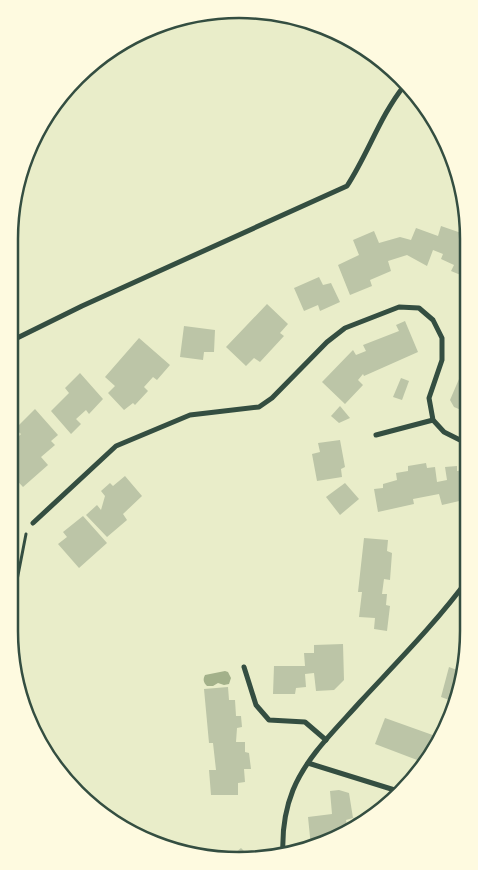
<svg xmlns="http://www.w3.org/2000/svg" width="478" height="870" viewBox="0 0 478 870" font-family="'Fira Sans',sans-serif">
	<rect width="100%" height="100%" fill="#e9edc9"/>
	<path fill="#a3b18a" d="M 225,671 L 228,672 L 231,678 L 229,684 L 224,685 L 218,683 L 213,686 L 207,686 C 203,682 203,679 205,675 Z"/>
	<g fill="#bcc5a7">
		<polygon points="441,226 467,235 465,238 467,239 468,272 465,271 463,276 451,271 454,265 441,259 443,254 433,250 427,266 407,255 388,261 391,271 370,280 372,286 350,295 338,265 359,255 353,240 374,231 379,243 400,237 411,240 416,228 438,236"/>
		<polygon points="319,277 323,285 331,283 340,302 320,311 318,305 304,311 294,288"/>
		<polygon points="267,304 288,324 280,333 284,336 260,362 254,358 246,366 226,347"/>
		<polygon points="405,321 418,352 364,376 363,374 358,380 363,385 345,404 322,382 353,350 356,355 366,351 363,345 399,331 396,325"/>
		<polygon points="184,326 215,330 214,352 204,352 203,360 180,357"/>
		<polygon points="139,338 170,365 157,380 153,377 144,387 148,391 135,405 133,403 124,410 108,393 115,386 105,377"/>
		<polygon points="80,373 103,399 89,414 86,410 76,419 81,424 71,434 51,411 69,393 65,388"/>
		<polygon points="468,374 468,413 454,407 450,400 459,379 465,382"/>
		<polygon points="401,378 409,381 402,400 393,397"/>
		<polygon points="340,406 350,418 339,423 331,416"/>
		<polygon points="35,409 58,435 51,441 55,445 41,457 48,465 23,487 9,472 9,446 21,434 15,429"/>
		<polygon points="340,440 345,467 341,469 342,477 317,481 312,454 320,452 318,443"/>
		<polygon points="426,463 427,468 435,467 437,482 447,480 445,467 457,466 457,471 468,470 468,499 442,505 439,494 413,499 414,504 378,512 374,489 383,488 383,484 397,480 396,473 408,471 408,466"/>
		<polygon points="125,476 142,496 123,514 127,520 107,537 86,515 97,505 101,510 105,496 101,491 110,483 113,486"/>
		<polygon points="345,483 359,499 340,515 326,497"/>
		<polygon points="83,516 107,543 79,568 58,544 67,537 63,532"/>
		<polygon points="364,538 388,540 387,551 392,553 390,580 384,579 382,594 387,594 386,605 390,606 387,631 374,629 375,618 359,617 362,592 358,592"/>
		<polygon points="343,644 344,680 334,690 316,691 314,673 305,674 306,687 296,688 295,694 273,694 274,666 305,666 304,653 314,653 314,645"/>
		<polygon points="464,650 467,651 452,701 441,697 449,667 457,670"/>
		<polygon points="228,687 229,700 235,700 236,716 241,716 242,727 237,728 236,742 245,742 245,752 249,753 251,769 244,769 245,782 238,783 238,795 211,795 209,770 216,770 213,743 209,743 204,689"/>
		<polygon points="385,718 441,738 438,746 425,763 375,744"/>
		<polygon points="339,790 349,793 353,818 346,820 348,831 327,844 311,847 308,817 332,814 330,791"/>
		<polygon points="365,816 365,820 355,827 353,818"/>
		<polygon points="241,848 254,861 229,858"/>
	</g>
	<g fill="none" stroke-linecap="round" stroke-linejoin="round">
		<polyline stroke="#344e41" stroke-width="3" points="9,614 11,611 26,534"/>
		<g stroke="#344e41" stroke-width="5">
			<path d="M 9,342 L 82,306 L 347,186 C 368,154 380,116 404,86"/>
			<polyline points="376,435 433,420"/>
			<polyline points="33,523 116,446 190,415 259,407 272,398 327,342 345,328 399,307 419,308 433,320 442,338 442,360 429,398 433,420 444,432 468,444"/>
			<polyline points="244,667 256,705 269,720 305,722 326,740"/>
			<polyline points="308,763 401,792"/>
			<path d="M 283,854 C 282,833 285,810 293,790 C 307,756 336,729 360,702 C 397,662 436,623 469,578"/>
		</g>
	</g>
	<path d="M0 0H478V870H0ZM239 18H239A221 221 0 0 1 460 239V631A221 221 0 0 1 239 852H239A221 221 0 0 1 18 631V239A221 221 0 0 1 239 18Z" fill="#fefae0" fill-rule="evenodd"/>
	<path fill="none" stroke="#344e41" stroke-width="2.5" d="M239 18H239A221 221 0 0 1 460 239V631A221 221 0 0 1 239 852H239A221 221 0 0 1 18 631V239A221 221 0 0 1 239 18Z"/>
</svg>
